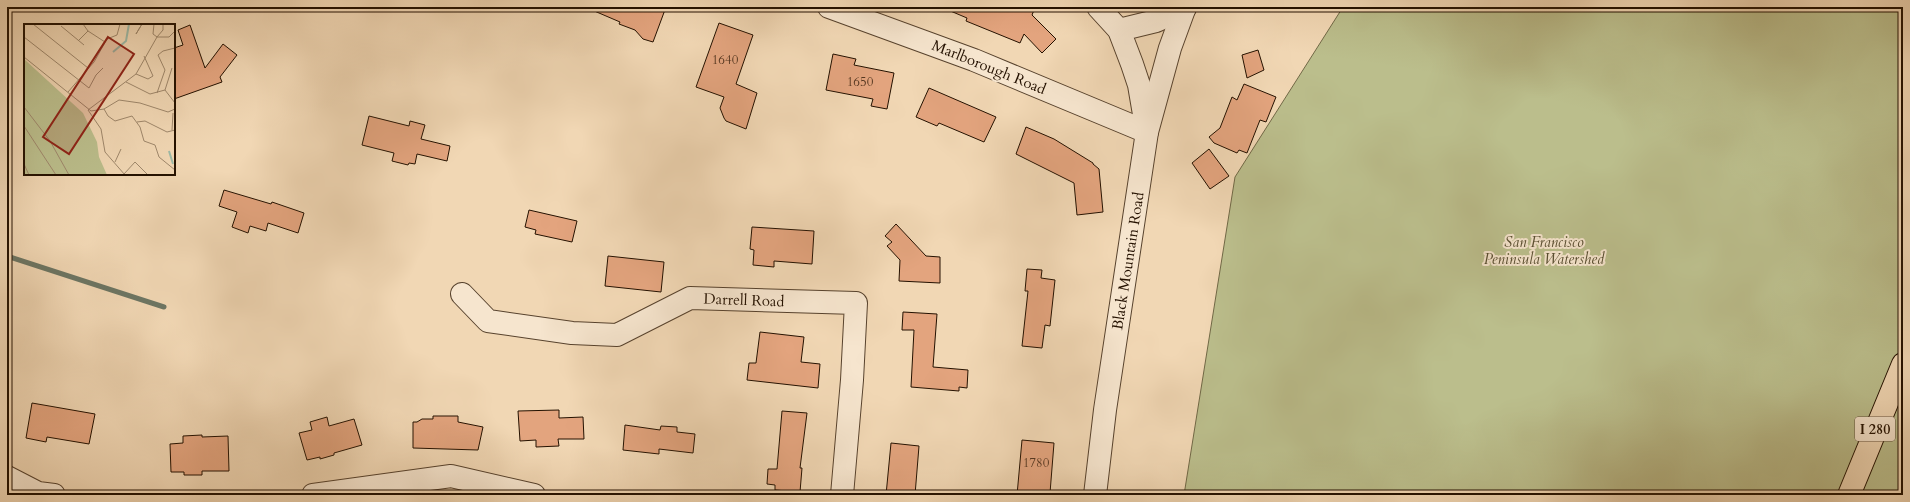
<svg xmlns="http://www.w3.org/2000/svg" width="1910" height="502" viewBox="0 0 1910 502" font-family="Cardo,serif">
	<rect width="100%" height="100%" fill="#f1d7b4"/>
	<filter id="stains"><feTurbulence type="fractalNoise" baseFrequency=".005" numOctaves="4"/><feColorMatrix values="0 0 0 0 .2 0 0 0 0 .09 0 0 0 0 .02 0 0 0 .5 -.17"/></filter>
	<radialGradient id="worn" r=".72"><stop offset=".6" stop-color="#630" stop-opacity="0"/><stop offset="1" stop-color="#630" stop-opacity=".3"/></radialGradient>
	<polygon fill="#bbbe8c" stroke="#706846" points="1343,7 1903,7 1903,495 1184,495 1235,177"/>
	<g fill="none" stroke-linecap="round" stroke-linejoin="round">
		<polyline stroke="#6c7664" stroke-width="5" points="7,256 164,307"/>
	</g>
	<g fill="#e3a47e" stroke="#241100">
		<polygon points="585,7 666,7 653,42 643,39 635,30 619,24 620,22"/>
		<polygon points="941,7 1027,7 1034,10 1032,15 1056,39 1042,53 1024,34 1020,43 966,21 967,18"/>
		<polygon points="719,23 753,35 736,84 757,93 746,129 726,121 724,118 720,108 724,97 696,87"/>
		<polygon points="190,25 205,68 223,44 237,55 220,77 222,82 174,99 174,48 183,45 178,30"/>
		<polygon points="1258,50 1264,70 1247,78 1242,55"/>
		<polygon points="833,54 856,59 854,65 894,73 887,109 871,106 873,99 826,90"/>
		<polygon points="1244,84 1276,97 1266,122 1260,120 1247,153 1239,150 1237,153 1214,143 1209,137 1220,128 1232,97 1237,100"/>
		<polygon points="929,88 996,117 984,142 939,123 937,126 916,117"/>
		<polygon points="369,116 409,126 410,121 425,125 421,139 450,146 447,161 417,154 415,164 409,163 408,165 392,161 394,153 362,145"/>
		<polygon points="1026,127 1054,139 1093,163 1093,164 1099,169 1103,212 1077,215 1074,183 1016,154"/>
		<polygon points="1209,149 1229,176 1210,189 1192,163"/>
		<polygon points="224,190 271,204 272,202 304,213 298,233 268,223 266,231 250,226 248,233 232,227 237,212 219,206"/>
		<polygon points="529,210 577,221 572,242 535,234 536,230 525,227"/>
		<polygon points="896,224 926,256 940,257 940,283 899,281 900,260 887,246 892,242 885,236"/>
		<polygon points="752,227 814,231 812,264 774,261 774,267 753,265 754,250 750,249"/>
		<polygon points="608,256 664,262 661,292 605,286"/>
		<polygon points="1027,269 1042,270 1041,278 1055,280 1050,326 1045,325 1042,348 1022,346 1028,291 1025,291"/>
		<polygon points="903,312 937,314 933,367 968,370 967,388 959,387 959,391 911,387 914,330 902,330"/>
		<polygon points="760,332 804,337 801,362 820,364 818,388 747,380 749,363 756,363"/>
		<polygon points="32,403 95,414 89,444 47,437 46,442 26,438"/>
		<polygon points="559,410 559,418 583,417 584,439 558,439 559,446 536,447 536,440 520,441 518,411"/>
		<polygon points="782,411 807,413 800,468 802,468 800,492 775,490 775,485 767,484 768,469 777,469"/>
		<polygon points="433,416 458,416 458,422 483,427 478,450 413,448 413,422 417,422 422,419 433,419"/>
		<polygon points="327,417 329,426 354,419 362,445 334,453 334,455 320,459 320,457 307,460 299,433 312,430 310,422"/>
		<polygon points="625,425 660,430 661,426 677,427 677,432 695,434 693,453 659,449 659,454 623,450"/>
		<polygon points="202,435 202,437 228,436 229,471 202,471 202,475 184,475 184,472 171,472 170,444 183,443 183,436"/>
		<polygon points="1022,440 1054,443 1050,493 1044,492 1044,495 1017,495"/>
		<polygon points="891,443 919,446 915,495 886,495"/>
	</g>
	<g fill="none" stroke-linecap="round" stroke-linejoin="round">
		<defs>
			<g id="minor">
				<polyline points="829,7 974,60 1147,132 1170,48 1185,7"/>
				<polyline points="1119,30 1156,21 1185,8"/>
				<polyline points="462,294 488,321 572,333 617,335 690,298 856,303 852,380 842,495"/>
				<polyline points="7,477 38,493 54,495"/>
				<polyline points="313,495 451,476 534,495"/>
				<polyline points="1095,495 1105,410 1147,132 1139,85 1132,64 1119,30 1098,7"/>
			</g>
			<polyline id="highway" points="1849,495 1903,364"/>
		</defs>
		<use href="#minor" stroke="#57422d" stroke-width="24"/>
		<use href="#highway" stroke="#241100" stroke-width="24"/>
		<use href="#minor" stroke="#f6e5ce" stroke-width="22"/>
		<use href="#highway" stroke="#f1d7b4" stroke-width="22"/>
	</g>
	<g text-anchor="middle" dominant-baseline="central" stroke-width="4" stroke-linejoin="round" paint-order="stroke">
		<g font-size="13" fill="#543620">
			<text x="725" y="60">1640</text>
			<text x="860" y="82">1650</text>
			<text x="1036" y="463">1780</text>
		</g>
		<rect fill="#f6e5ce" stroke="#63513e" stroke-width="1" x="1855" y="417" width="40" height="24" rx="3"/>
		<g font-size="14" font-weight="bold" fill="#241100">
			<text x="1875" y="429">I 280</text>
		</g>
		<g font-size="15" fill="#241100" stroke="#f6e5ce">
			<text transform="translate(989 67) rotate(22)">Marlborough Road</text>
			<text transform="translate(1128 261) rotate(-81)">Black Mountain Road</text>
			<text transform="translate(744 300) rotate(2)">Darrell Road</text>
		</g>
		<g font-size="15" font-style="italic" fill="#594e31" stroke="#f6e5ce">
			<text x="1544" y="242">San Francisco<tspan x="1544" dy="17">Peninsula Watershed</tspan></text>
		</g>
	</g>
	<g transform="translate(24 24)">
		<rect width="151" height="151" fill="#f1d7b4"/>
		<path d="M 0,35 L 59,89 L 73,118 L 75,133 L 83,151 L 0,151 Z" fill="#bbbe8c"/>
		<path fill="none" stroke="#9cbaa7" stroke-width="2" d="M 89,28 L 102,17 L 105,0M 145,127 L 149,140"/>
		<path fill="none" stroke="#9f886c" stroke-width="1" d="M 9,0 L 64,44M 59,0 L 64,7 L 81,18M 118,0 L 112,10 L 118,0M 130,0 L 129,10 L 133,13 L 139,6 L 139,0M 37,2 L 60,21M 0,13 L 65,64 L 72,51 L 79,44M 54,17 L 64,7M 0,33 L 67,87 L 80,85 L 95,76 L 116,79 L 144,88 L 151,85M 112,50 L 124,55 L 129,52 L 120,32M 102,58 L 126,70 L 141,66 L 151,79M 151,59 L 151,72M 141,66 L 148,44M 44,68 L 70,38 L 83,15 L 93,11 L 96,0M 133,69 L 141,46 L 134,31 L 139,27 L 151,24M 0,83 L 26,117 L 45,151M 80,85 L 84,92 L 91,97 L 108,92 L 116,103 L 120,117 L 131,121 L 135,133 L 151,146M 113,98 L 121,97 L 143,108 L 151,106M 0,102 L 32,151M 148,106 L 149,89M 91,138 L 97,125M 0,140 L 5,151M 100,150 L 111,138 L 124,151M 101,151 L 81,128 L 77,105 L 64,86 L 112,50 L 133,13 L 145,13 L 151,7"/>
		<path fill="#8f2418" fill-opacity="0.15" stroke="#8f2418" stroke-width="2" d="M 84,13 L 110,30 L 45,130 L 19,113 Z"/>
		<rect width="151" height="151" fill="none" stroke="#241100" stroke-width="2"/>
	</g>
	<rect width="1910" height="502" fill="none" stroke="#f1d7b4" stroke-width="24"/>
	<rect x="8" y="8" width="1894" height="486" fill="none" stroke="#241100" stroke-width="2"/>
	<rect x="12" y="12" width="1886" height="478" fill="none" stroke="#241100"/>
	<rect width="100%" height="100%" filter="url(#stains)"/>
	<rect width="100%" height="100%" fill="url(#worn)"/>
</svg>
